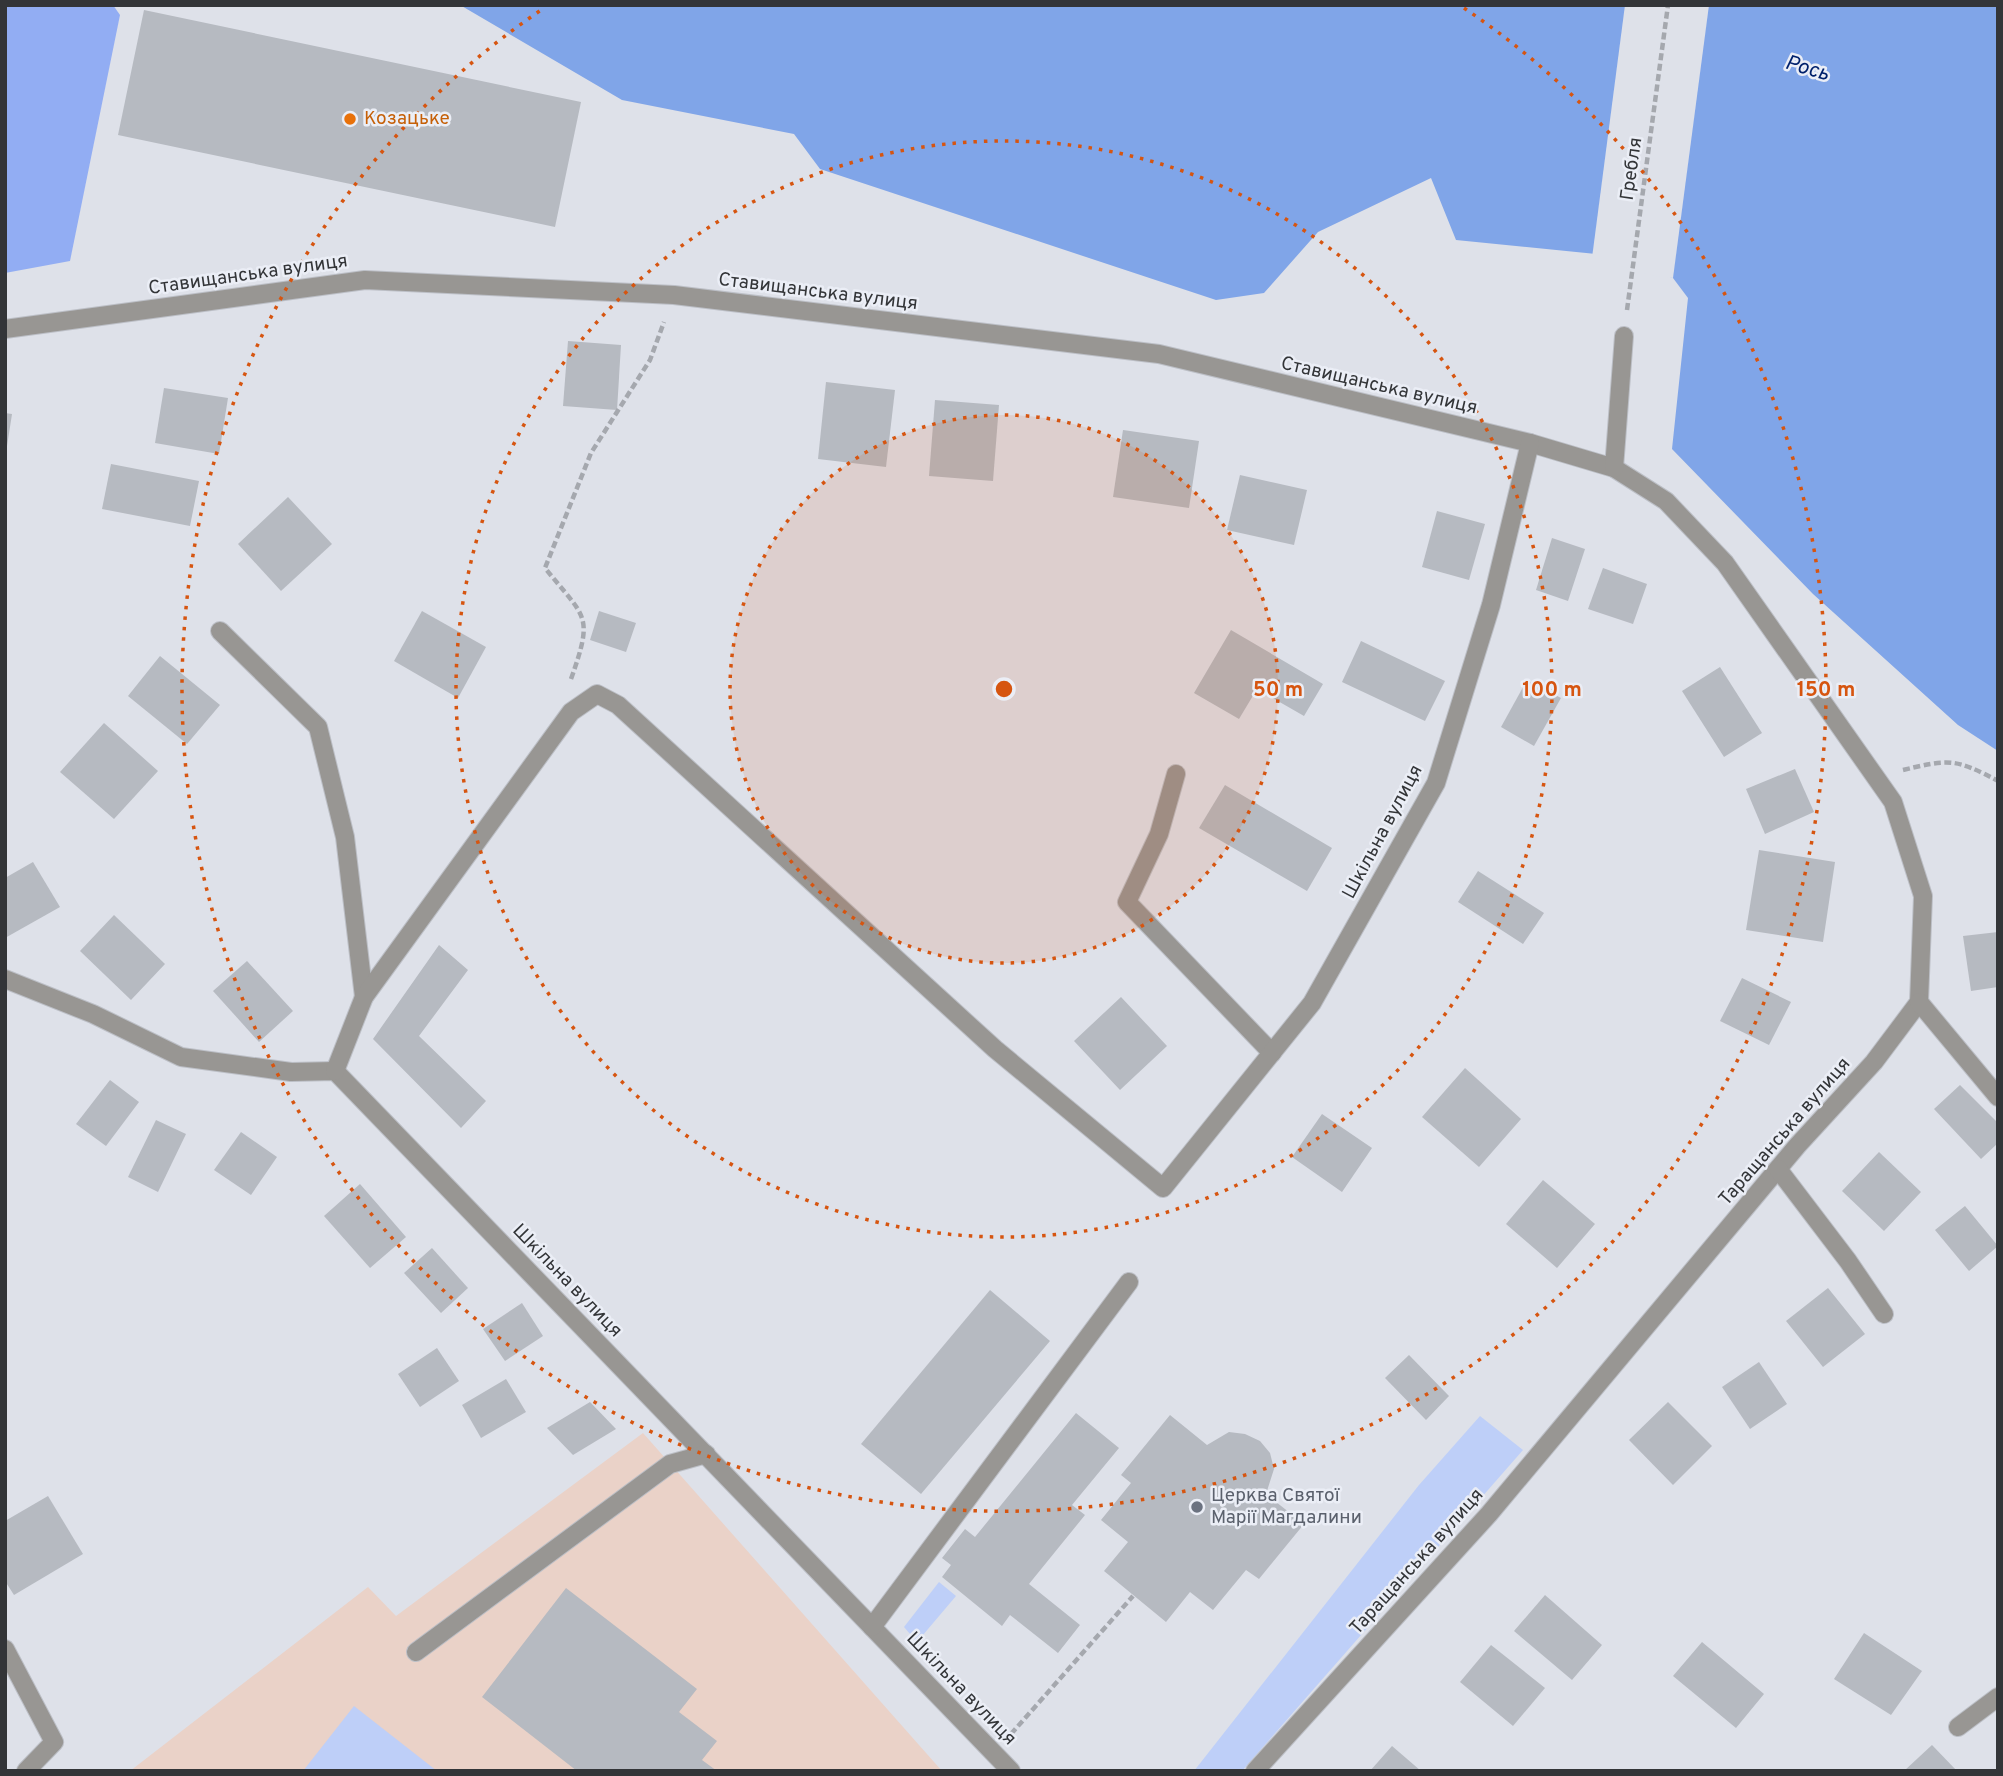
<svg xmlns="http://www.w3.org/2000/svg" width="2003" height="1776" viewBox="0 0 2003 1776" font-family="Overpass,sans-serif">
	<rect width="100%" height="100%" fill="#dee1e9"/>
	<polygon fill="#ead2c8" points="643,1433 942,1771 130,1771 368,1587 396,1616"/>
	<g fill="#becff8">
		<polygon points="1480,1416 1523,1450 1242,1771 1194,1771 1419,1485"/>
		<polygon points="939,1582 956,1596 917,1642 904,1627"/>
		<polygon points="354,1706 437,1771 303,1771"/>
	</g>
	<polygon fill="#92adf3" points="5,5 113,5 120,15 70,261 5,273"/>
	<polygon fill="#80a5e8" points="460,5 1998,5 1998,751 1958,725 1813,594 1672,449 1688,298 1673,278 1596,254 1456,240 1431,178 1318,232 1264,293 1216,300 820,169 794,134 622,100"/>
	<polygon fill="#dee1e9" points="1625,5 1709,5 1673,278 1654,276 1592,258"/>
	<g fill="#b6bac1">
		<polygon points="144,10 581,102 555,227 118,135"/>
		<polygon points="568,341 621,345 617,410 563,406"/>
		<polygon points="826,382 895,390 886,467 818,459"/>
		<polygon points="164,388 228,398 219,454 155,443"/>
		<polygon points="935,400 999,405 993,481 929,476"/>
		<polygon points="5,413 12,414 7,446 5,445"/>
		<polygon points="1123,430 1199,441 1189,508 1113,497"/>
		<polygon points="111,464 199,481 190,526 102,509"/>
		<polygon points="1240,475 1307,490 1294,545 1227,530"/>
		<polygon points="288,497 332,544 281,591 238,544"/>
		<polygon points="1437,511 1485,524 1469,580 1422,567"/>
		<polygon points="1552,538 1585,549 1568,601 1536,590"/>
		<polygon points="1603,568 1647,584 1633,624 1588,609"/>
		<polygon points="422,611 486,647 458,698 394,661"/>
		<polygon points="599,611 636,623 626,652 590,640"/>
		<polygon points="1231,630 1323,684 1304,716 1257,689 1239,719 1194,693"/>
		<polygon points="1361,641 1445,681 1425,721 1342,682"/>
		<polygon points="160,656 220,705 187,744 128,696"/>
		<polygon points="1720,667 1762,733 1724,757 1682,691"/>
		<polygon points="1527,680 1561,698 1534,746 1501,727"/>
		<polygon points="104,723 158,771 114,819 60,772"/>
		<polygon points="1795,769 1814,812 1765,834 1746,789"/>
		<polygon points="1225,785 1332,848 1307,891 1199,828"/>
		<polygon points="1759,850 1835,862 1823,942 1746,930"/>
		<polygon points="33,862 60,907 5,938 5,878"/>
		<polygon points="1478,871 1544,913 1523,944 1458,902"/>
		<polygon points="114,915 165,964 131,1000 80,951"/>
		<polygon points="1998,932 1998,987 1971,991 1963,936"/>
		<polygon points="439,945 468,970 419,1036 486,1101 461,1128 373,1039"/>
		<polygon points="247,961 293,1011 259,1042 213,991"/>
		<polygon points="1742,978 1791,1002 1769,1045 1720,1021"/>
		<polygon points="1121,997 1167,1046 1120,1090 1074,1041"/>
		<polygon points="1465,1068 1521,1119 1479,1167 1422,1117"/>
		<polygon points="110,1080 139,1102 106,1146 76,1124"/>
		<polygon points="1960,1085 1998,1123 1998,1143 1981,1159 1934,1109"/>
		<polygon points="1322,1114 1372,1148 1342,1192 1292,1157"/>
		<polygon points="156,1120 186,1134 158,1192 128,1177"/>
		<polygon points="241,1132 277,1157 251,1195 214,1170"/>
		<polygon points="1879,1152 1921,1192 1884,1231 1842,1191"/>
		<polygon points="1543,1180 1595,1224 1557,1268 1506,1224"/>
		<polygon points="360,1184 406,1237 370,1268 324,1216"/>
		<polygon points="1965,1206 1998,1246 1969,1271 1935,1230"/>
		<polygon points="432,1248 468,1288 441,1313 404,1273"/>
		<polygon points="1828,1288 1865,1334 1823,1367 1786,1321"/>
		<polygon points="990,1290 1050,1341 921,1494 861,1444"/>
		<polygon points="522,1303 543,1336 505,1361 483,1329"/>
		<polygon points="437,1348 459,1381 420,1407 398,1374"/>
		<polygon points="1409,1355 1449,1396 1426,1420 1385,1378"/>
		<polygon points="1759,1362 1787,1404 1750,1429 1722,1387"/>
		<polygon points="506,1379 526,1412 481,1438 462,1405"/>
		<polygon points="590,1402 616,1429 573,1455 547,1428"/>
		<polygon points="1668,1402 1712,1446 1673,1485 1629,1440"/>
		<polygon points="1076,1413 1119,1448 1072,1505 1085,1515 1029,1584 1080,1625 1058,1653 1010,1615 1002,1626 942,1577 951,1565 942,1558 965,1529 975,1537"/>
		<polygon points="1170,1415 1207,1445 1229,1432 1245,1434 1260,1441 1270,1453 1274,1469 1266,1494 1304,1524 1259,1579 1246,1570 1213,1610 1190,1592 1166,1622 1104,1571 1128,1542 1101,1520 1131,1483 1121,1475"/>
		<polygon points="48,1496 83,1554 14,1595 5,1581 5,1521"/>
		<polygon points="566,1588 697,1689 679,1712 717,1741 702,1760 717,1771 577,1771 482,1697"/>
		<polygon points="1545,1595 1602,1645 1572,1680 1514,1631"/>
		<polygon points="1864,1633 1922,1671 1891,1715 1834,1679"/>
		<polygon points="1702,1642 1764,1694 1736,1728 1673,1676"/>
		<polygon points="1491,1645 1545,1688 1513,1726 1460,1682"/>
		<polygon points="1932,1745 1957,1771 1904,1771"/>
		<polygon points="1392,1746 1421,1771 1370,1771"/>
	</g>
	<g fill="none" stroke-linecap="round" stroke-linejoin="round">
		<defs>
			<g id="minor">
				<polyline points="5,329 365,280 674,295 1159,354 1530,443 1614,468 1666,501 1725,563 1893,802 1923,896 1919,1002 1874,1062 1797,1146 1489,1514 1255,1771"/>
				<polyline points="1614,468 1624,336"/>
				<polyline points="220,631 318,727 345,837 364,997"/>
				<polyline points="1176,774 1159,834 1127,902 1272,1053"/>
				<polyline points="5,979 93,1014 181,1057 291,1072 335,1071 1011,1771"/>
				<polyline points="1919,1002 1998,1097"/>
				<polyline points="335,1071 364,997 571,712 597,694 618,705 995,1049 1163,1188 1312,1003 1436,783 1491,605 1530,443"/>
				<polyline points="1778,1169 1848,1261 1884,1314"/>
				<polyline points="872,1627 1129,1282"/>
				<polyline points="5,1649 54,1742 26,1771"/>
				<polyline points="416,1652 670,1464 706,1454"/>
				<polyline points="1958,1727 1998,1697"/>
			</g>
		</defs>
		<use href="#minor" stroke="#bcbfc6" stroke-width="20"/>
		<g stroke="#a5a8ae" stroke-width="4.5" stroke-dasharray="7 3.5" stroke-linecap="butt">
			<polyline points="1627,310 1668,5"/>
			<path d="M 571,679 C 594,614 586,619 545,568 L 591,453 L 650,360 L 664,322"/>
			<path d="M 1903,770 C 1949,759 1955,758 1998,781"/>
			<polyline points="1011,1734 1133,1596"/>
		</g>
		<use href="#minor" stroke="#989693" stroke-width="18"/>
	</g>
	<circle cx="1004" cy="689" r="274" fill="#d65510" fill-opacity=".12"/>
	<g fill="none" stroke="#d65510" stroke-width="3.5" stroke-dasharray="3.5 7">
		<circle cx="1004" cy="689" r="274"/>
		<circle cx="1004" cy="689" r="548"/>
		<path d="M1464 8A822 822 0 1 1 544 8"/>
	</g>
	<circle fill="#e8710a" stroke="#ebeef6" stroke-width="2.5" cx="350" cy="119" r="7"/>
	<circle fill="#6b7280" stroke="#ebeef6" stroke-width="2.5" cx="1197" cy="1507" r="7"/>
	<g text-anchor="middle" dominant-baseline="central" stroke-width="5" stroke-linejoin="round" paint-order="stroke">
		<g font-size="19" fill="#c56008" stroke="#ebeef6" text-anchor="start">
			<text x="364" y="119">Козацьке</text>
		</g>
		<g font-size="19" fill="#333538" stroke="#ebeef6">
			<text transform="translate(1632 169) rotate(-82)">Гребля</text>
			<text transform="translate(248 275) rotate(-8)">Ставищанська вулиця</text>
			<text transform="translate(818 292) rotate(7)">Ставищанська вулиця</text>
			<text transform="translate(1379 386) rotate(13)">Ставищанська вулиця</text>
			<text transform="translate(1383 832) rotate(-62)">Шкільна вулиця</text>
			<text transform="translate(1785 1132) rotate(-49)">Таращанська вулиця</text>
			<text transform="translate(567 1281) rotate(46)">Шкільна вулиця</text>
			<text transform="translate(1417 1562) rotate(-48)">Таращанська вулиця</text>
			<text transform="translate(961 1689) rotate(46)">Шкільна вулиця</text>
		</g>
		<g font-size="19" fill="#5b616d" stroke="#ebeef6" text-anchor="start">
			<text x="1211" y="1496">Церква Святої<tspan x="1211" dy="22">Марії Магдалини</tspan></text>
		</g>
		<g font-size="21" font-style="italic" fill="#00216c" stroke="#ebeef6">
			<text transform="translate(1807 69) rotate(16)">Рось</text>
		</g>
	</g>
	<circle cx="1004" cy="689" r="10" fill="#d65510" stroke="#ebeef6" stroke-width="3.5"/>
	<g font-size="21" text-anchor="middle" font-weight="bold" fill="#d65510" stroke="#ebeef6" stroke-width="5" stroke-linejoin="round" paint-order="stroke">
		<text x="1278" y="696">50 m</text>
		<text x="1552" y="696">100 m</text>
		<text x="1826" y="696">150 m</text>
	</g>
	<rect width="2003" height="1776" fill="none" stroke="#333538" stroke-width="14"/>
</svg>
